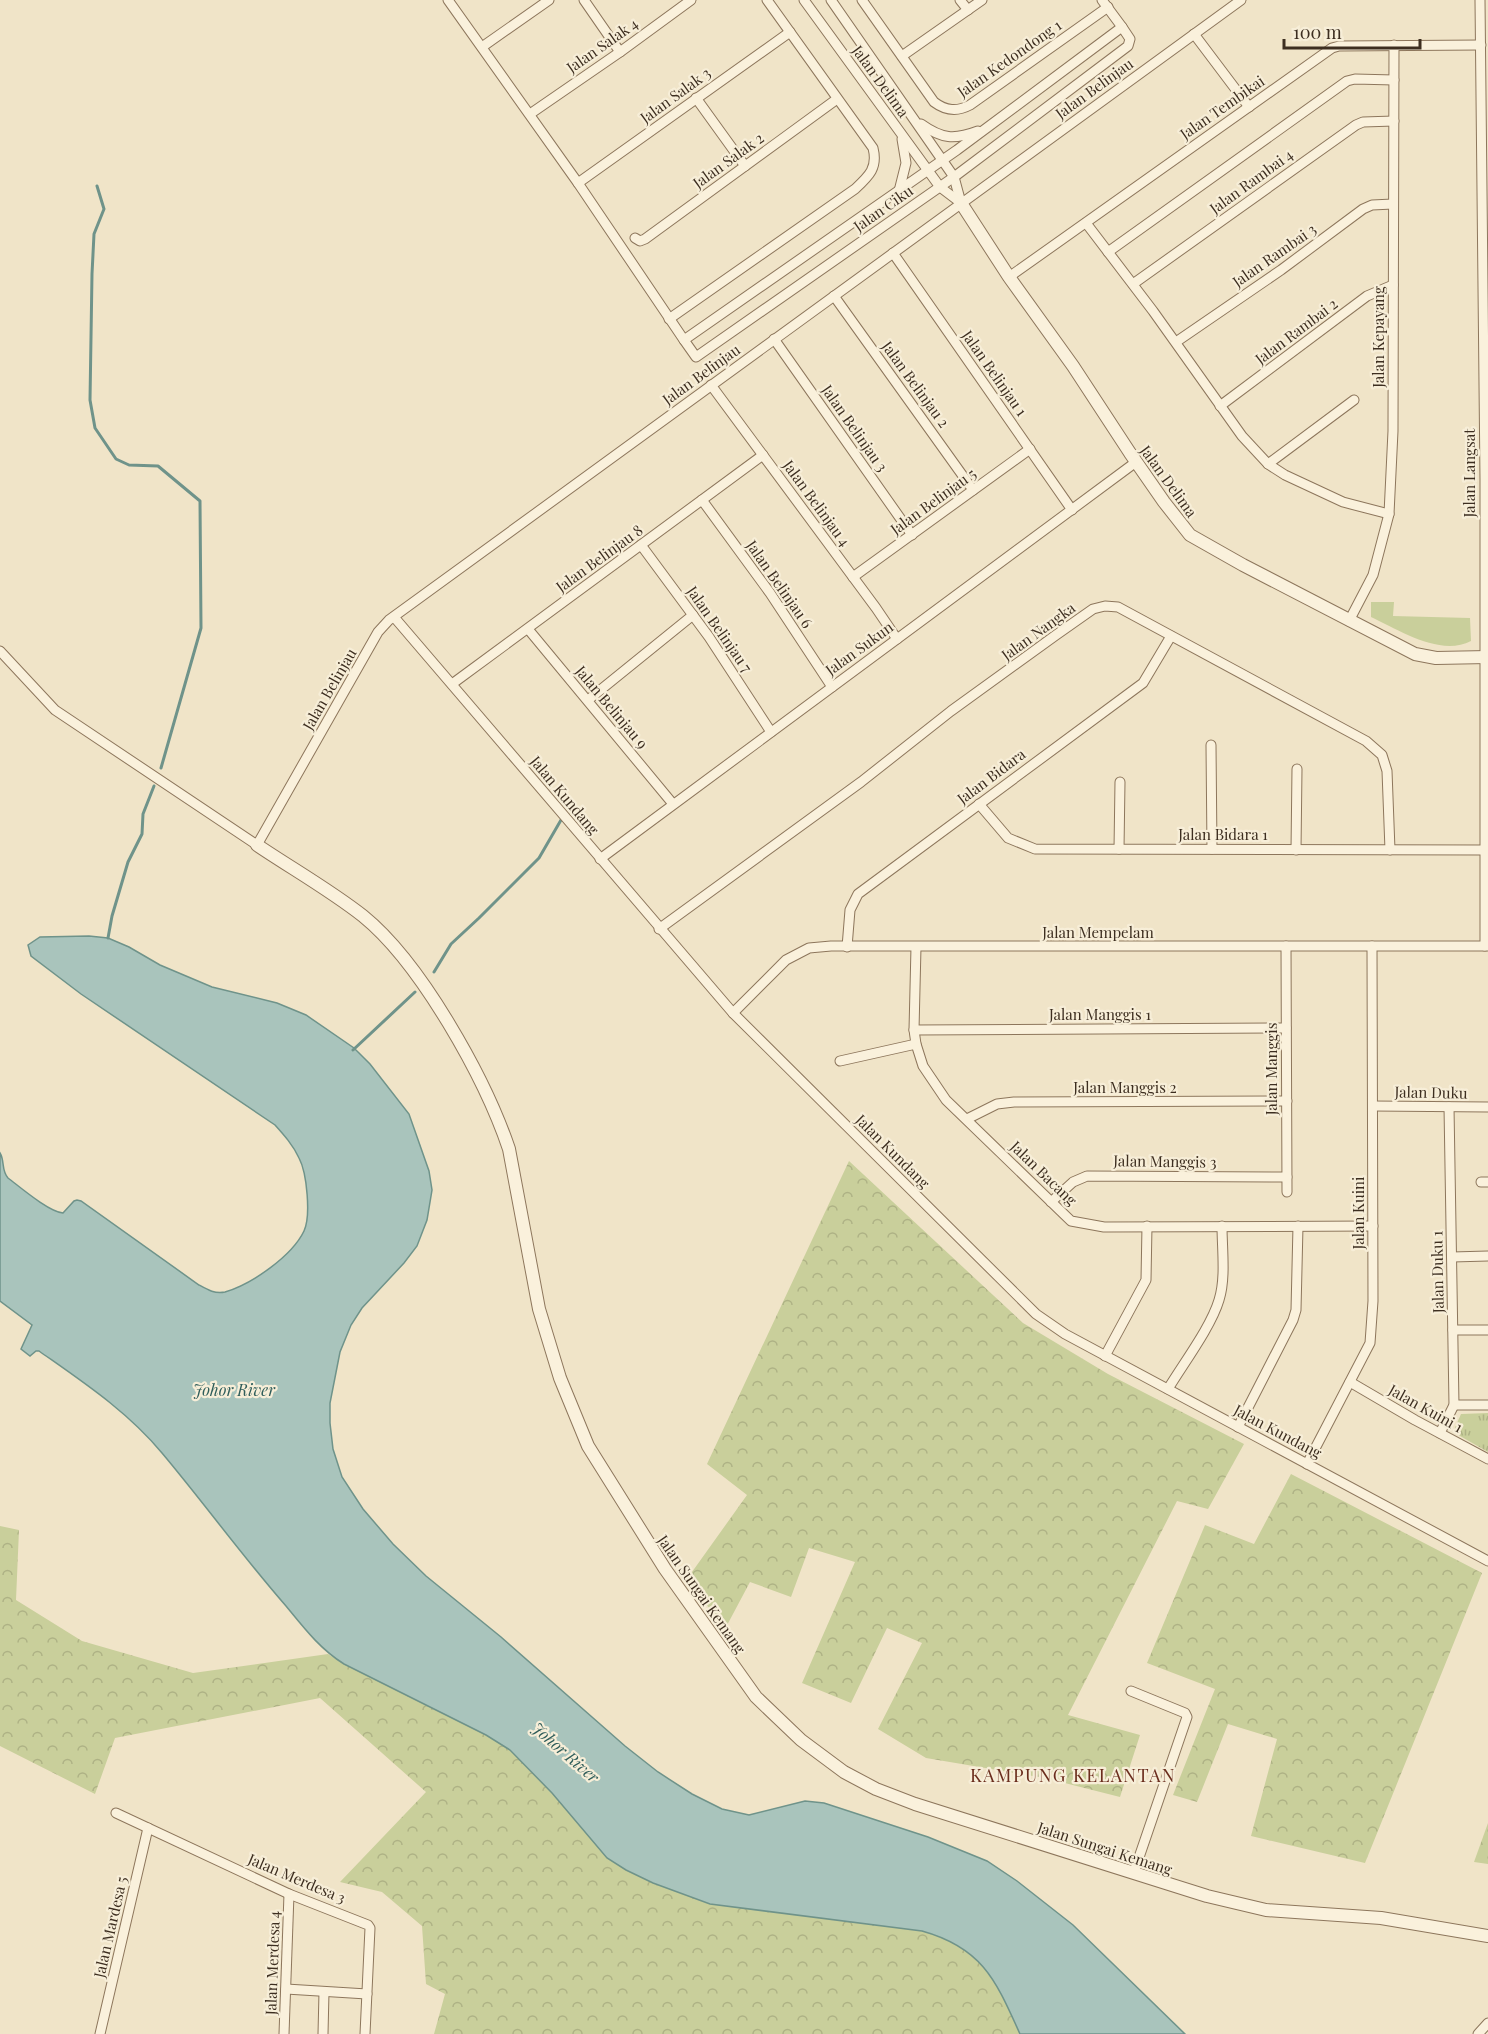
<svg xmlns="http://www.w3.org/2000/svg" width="1488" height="2034" viewBox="0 0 1488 2034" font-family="'Playfair Display',serif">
	<defs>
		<pattern id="forest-crowns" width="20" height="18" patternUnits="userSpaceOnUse" patternTransform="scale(1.5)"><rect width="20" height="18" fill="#c9cf9b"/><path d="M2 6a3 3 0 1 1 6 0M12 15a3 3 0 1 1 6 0" fill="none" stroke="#aeb285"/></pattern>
		<pattern id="park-tufts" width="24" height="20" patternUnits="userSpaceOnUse" patternTransform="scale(1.5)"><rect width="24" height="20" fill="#c9cf9b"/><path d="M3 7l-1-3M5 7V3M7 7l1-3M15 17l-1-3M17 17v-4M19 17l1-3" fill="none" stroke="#aeb285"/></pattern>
	</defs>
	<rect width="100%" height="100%" fill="#f0e4c8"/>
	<path fill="#c9cf9b" d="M 1371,602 L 1394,602 L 1393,616 L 1470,618 L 1471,641 C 1440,657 1399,630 1371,617 Z"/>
	<g fill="url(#forest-crowns)">
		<polygon points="849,1161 1023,1323 1108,1374 1244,1444 1208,1509 1177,1501 1068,1715 1140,1735 1120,1797 1045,1778 926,1758 878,1729 922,1643 887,1628 851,1703 802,1683 855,1562 809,1548 791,1597 750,1582 725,1629 687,1579 747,1495 707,1464"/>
		<polygon points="1291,1474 1482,1573 1365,1863 1251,1836 1277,1739 1228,1724 1197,1802 1173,1795 1215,1689 1147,1663 1205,1525 1254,1544"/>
		<path d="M 0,1526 L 19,1530 L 16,1600 L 82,1641 L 193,1673 L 328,1654 L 344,1664 L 486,1735 L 510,1750 L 626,1870 L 653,1883 L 710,1904 L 922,1931 C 983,1948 996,1981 1020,2034 L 434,2034 L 445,1994 L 426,1984 L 422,1926 L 382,1892 L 340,1882 L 426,1792 L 320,1698 L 115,1738 L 95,1794 L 0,1746 Z"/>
		<polygon points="1488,1823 1488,1864 1474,1862"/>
	</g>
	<polygon fill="url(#park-tufts)" points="1488,1413 1488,1452 1453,1432 1461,1414"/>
	<path fill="#a9c4bc" stroke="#6f938a" stroke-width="1.5" d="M 89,936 L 108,938 L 129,947 L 160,965 L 212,987 L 277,1003 L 306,1015 L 354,1048 L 370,1064 L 409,1114 L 429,1171 L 432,1190 L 427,1220 L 417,1246 L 404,1263 L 362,1308 L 351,1325 L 340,1352 L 330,1403 L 330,1423 L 333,1449 L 342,1477 L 363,1509 L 393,1544 L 426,1576 L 501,1637 L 625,1746 L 658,1772 L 692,1794 L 722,1809 L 749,1815 L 805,1801 L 824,1803 L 928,1837 L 987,1861 L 1017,1881 L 1073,1925 L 1185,2034 L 1020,2034 C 996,1981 983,1948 922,1931 L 710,1904 L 653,1883 L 626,1870 L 607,1858 L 552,1793 L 510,1750 L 486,1735 L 344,1664 C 320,1649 304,1628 286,1606 C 243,1557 204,1503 162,1453 C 127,1411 83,1382 39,1351 L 36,1351 L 30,1356 L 21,1349 L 32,1325 L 0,1301 L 0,1153 C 5,1161 1,1170 8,1178 C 20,1187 49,1212 63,1213 L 74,1201 L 77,1200 L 81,1201 L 199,1285 C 208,1290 215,1294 225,1292 C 252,1284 292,1256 304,1231 C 311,1216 307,1173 299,1158 C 293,1145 284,1135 275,1125 L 81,994 L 31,956 L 28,945 L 40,937 Z"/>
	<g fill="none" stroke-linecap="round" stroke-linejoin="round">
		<g stroke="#6f938a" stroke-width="3">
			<polyline points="97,186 104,209 94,234 92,274 90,400 95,428 116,459 129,465 158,466 200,501 201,628 161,768"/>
			<polyline points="108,938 112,916 128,862 142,834 143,814 154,786"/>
			<polyline points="434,972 451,944 479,918 539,858 561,820"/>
			<polyline points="353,1050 415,992"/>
		</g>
		<defs>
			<g id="minor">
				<polyline points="448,0 578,183 684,340"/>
				<polyline points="584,0 620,52"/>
				<polyline points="804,0 940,187 961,203"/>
				<polyline points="831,0 954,177 961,203"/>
				<path d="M 862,0 L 934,102 C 946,111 957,112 970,105 L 1108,7"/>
				<polyline points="960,0 968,10"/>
				<polyline points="1102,0 1122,27"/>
				<polyline points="1480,0 1485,479 1485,946"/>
				<polygon points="1122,27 1130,39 1128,46 954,177 696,357 684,340 957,150"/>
				<polyline points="1194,34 1249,107"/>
				<polyline points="482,47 549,0"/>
				<polyline points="902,56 982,0"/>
				<polyline points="696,98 745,166"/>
				<polyline points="530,114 620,52 691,0"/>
				<path d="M 921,124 C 942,139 954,140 978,131"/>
				<polyline points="578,183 790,32"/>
				<polyline points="899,191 906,163 902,139"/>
				<polyline points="1086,223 1153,311 1242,436 1268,464 1285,475 1343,502 1389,514"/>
				<polyline points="635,238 640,241 645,239 837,99"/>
				<polyline points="1108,252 1347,81 1355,79 1394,80"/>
				<polyline points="893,253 1072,510"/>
				<polyline points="1009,277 1332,48 1339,46 1481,45"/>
				<polyline points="1133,284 1356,125 1363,122 1394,121"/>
				<polyline points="834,296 973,490"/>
				<path d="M 669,319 L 855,189 C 869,176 878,168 873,148 L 767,0"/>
				<polyline points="774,339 912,535"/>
				<polyline points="1176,342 1281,270 1363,209 1372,205 1393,204"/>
				<polyline points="711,385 876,608 897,639"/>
				<polyline points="1220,406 1367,296 1393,285"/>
				<polyline points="1268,464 1354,400"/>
				<polyline points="702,500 770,593 832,687"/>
				<polyline points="641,545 709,637 771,732"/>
				<polyline points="853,577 1030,449"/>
				<polyline points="394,617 733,1013 1036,1314 1065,1334 1488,1561"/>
				<polyline points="1349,621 1373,575 1389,514 1393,431 1394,45"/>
				<polyline points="528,629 673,804"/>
				<polyline points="0,651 55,710 257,845 378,632 389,620 1241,0"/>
				<polyline points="452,684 763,455"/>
				<polyline points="588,700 693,615"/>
				<polyline points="1211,745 1212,849"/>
				<polyline points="979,804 1008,838 1035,849 1484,850"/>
				<polyline points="1119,849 1120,782"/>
				<polyline points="1296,850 1297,769"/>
				<polyline points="600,859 1136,462"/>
				<polyline points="659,929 861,782 951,711 1056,635 1093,609 1105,606 1118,607 1366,741 1382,755 1387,771 1390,850"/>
				<polyline points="1286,946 1287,1192"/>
				<polyline points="847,947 850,910 858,894 1143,683 1171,636"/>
				<polyline points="916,947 914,1030 916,1044 923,1066 946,1100 1071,1221 1104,1227 1373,1226"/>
				<polyline points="733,1013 786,960 809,948 831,946 1488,946"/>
				<polyline points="914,1030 1286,1028"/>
				<polyline points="840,1061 916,1044"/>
				<polyline points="1373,1106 1488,1107"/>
				<polyline points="967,1119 997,1104 1014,1102 1287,1101"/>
				<polyline points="1481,1182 1488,1182"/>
				<polyline points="1051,1202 1073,1182 1087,1176 1287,1177"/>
				<polyline points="1452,1257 1488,1256"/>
				<polyline points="1453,1330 1488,1330"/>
				<polyline points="1105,1356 1146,1280 1147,1226"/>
				<polyline points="1350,1382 1415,1420 1488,1459"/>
				<path d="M 1168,1389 C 1183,1364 1211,1327 1219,1300 C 1226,1278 1222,1249 1222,1226"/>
				<polyline points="1454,1405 1488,1405"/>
				<polyline points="1238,1427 1293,1320 1296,1310 1298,1226"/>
				<polyline points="1440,1433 1454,1405 1449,1107"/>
				<polyline points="1307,1464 1370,1343 1373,1301 1372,946"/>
				<polyline points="1131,1691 1185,1713 1187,1717 1134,1872"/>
				<polyline points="116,1813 289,1894 368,1925 370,1928 365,2034"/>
				<polyline points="286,1989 367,1994"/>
				<polyline points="100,2034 148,1828"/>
				<polyline points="284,2034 289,1894"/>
				<polyline points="323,2034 324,1992"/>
				<polyline points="1478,2034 1488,2023"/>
			</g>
			<g id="tertiary">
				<polyline points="961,203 1009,277 1073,366 1130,453 1164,502 1190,535 1243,565 1415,654 1436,658 1488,657"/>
				<path d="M 257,845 C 291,868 330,890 363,916 C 421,963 485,1078 509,1149 L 539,1309 L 560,1378 L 588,1446 L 665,1569 L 756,1697 L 801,1740 L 844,1772 L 876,1789 L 915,1804 L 1207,1896 L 1266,1910 L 1381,1918 L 1488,1936"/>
			</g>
		</defs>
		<use href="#minor" stroke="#8d765c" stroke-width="11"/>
		<use href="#tertiary" stroke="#8d765c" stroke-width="14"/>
		<use href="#minor" stroke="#faf1dc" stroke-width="9"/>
		<use href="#tertiary" stroke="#faf1dc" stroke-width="12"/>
	</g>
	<g text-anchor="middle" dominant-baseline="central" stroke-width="4.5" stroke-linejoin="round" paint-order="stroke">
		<g font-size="15" fill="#3d2e20" stroke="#f7eed8">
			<text transform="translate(602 45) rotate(-35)">Jalan Salak 4</text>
			<text transform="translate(1009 58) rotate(-35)">Jalan Kedondong 1</text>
			<text transform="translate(881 81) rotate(54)">Jalan Delima</text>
			<text transform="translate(1094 88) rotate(-36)">Jalan Belinjau</text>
			<text transform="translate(675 95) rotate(-36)">Jalan Salak 3</text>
			<text transform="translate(1222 107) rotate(-35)">Jalan Tembikai</text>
			<text transform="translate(728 160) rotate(-36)">Jalan Salak 2</text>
			<text transform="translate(1251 181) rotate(-36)">Jalan Rambai 4</text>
			<text transform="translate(883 208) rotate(-35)">Jalan Ciku</text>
			<text transform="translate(1274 255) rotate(-35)">Jalan Rambai 3</text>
			<text transform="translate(1296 331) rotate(-37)">Jalan Rambai 2</text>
			<text transform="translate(1378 337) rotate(-90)">Jalan Kepayang</text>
			<text transform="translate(995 373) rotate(55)">Jalan Belinjau 1</text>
			<text transform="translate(701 374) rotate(-36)">Jalan Belinjau</text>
			<text transform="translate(916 384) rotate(54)">Jalan Belinjau 2</text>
			<text transform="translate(855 428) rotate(55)">Jalan Belinjau 3</text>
			<text transform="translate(1469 473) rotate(-90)">Jalan Langsat</text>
			<text transform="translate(1169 481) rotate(54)">Jalan Delima</text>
			<text transform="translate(933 501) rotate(-36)">Jalan Belinjau 5</text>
			<text transform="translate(817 503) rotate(54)">Jalan Belinjau 4</text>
			<text transform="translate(599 558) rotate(-36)">Jalan Belinjau 8</text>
			<text transform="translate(780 584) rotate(55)">Jalan Belinjau 6</text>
			<text transform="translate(720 629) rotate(55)">Jalan Belinjau 7</text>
			<text transform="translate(1038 631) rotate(-36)">Jalan Nangka</text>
			<text transform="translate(859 648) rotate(-36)">Jalan Sukun</text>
			<text transform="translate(329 689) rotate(-60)">Jalan Belinjau</text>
			<text transform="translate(612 707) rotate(50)">Jalan Belinjau 9</text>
			<text transform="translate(991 776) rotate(-37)">Jalan Bidara</text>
			<text transform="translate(565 795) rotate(50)">Jalan Kundang</text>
			<text x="1223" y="834">Jalan Bidara 1</text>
			<text x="1098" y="932">Jalan Mempelam</text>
			<text x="1100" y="1014">Jalan Manggis 1</text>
			<text transform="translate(1271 1069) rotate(-90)">Jalan Manggis</text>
			<text x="1125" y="1087">Jalan Manggis 2</text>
			<text transform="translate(1431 1092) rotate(1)">Jalan Duku</text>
			<text transform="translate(893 1151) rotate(45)">Jalan Kundang</text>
			<text transform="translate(1165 1161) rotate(1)">Jalan Manggis 3</text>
			<text transform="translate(1044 1173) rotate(44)">Jalan Bacang</text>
			<text transform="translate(1358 1213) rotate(-90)">Jalan Kuini</text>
			<text transform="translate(1437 1272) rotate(-91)">Jalan Duku 1</text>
			<text transform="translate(1426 1408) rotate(29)">Jalan Kuini 1</text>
			<text transform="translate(1278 1431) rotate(28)">Jalan Kundang</text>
			<text transform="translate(702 1594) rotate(55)">Jalan Sungai Kemang</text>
			<text transform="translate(1105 1848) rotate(18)">Jalan Sungai Kemang</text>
			<text transform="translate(297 1878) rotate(23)">Jalan Merdesa 3</text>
			<text transform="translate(110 1927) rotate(-77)">Jalan Mardesa 5</text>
			<text transform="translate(272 1963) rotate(-88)">Jalan Merdesa 4</text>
		</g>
		<g font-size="16" font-style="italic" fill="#2f5d5a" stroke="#f7eed8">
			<text x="234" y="1389">Johor River</text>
			<text transform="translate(566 1752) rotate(41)">Johor River</text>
		</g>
		<g font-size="18" letter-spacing="1.5" fill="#6b2e1e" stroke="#f7eed8">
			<text x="1073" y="1775">KAMPUNG KELANTAN</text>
		</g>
	</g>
	<path d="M1284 39v9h136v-9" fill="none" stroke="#3d2e20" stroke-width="3"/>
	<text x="1293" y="39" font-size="18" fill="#3d2e20" stroke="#f7eed8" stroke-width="4.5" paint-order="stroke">100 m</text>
</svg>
